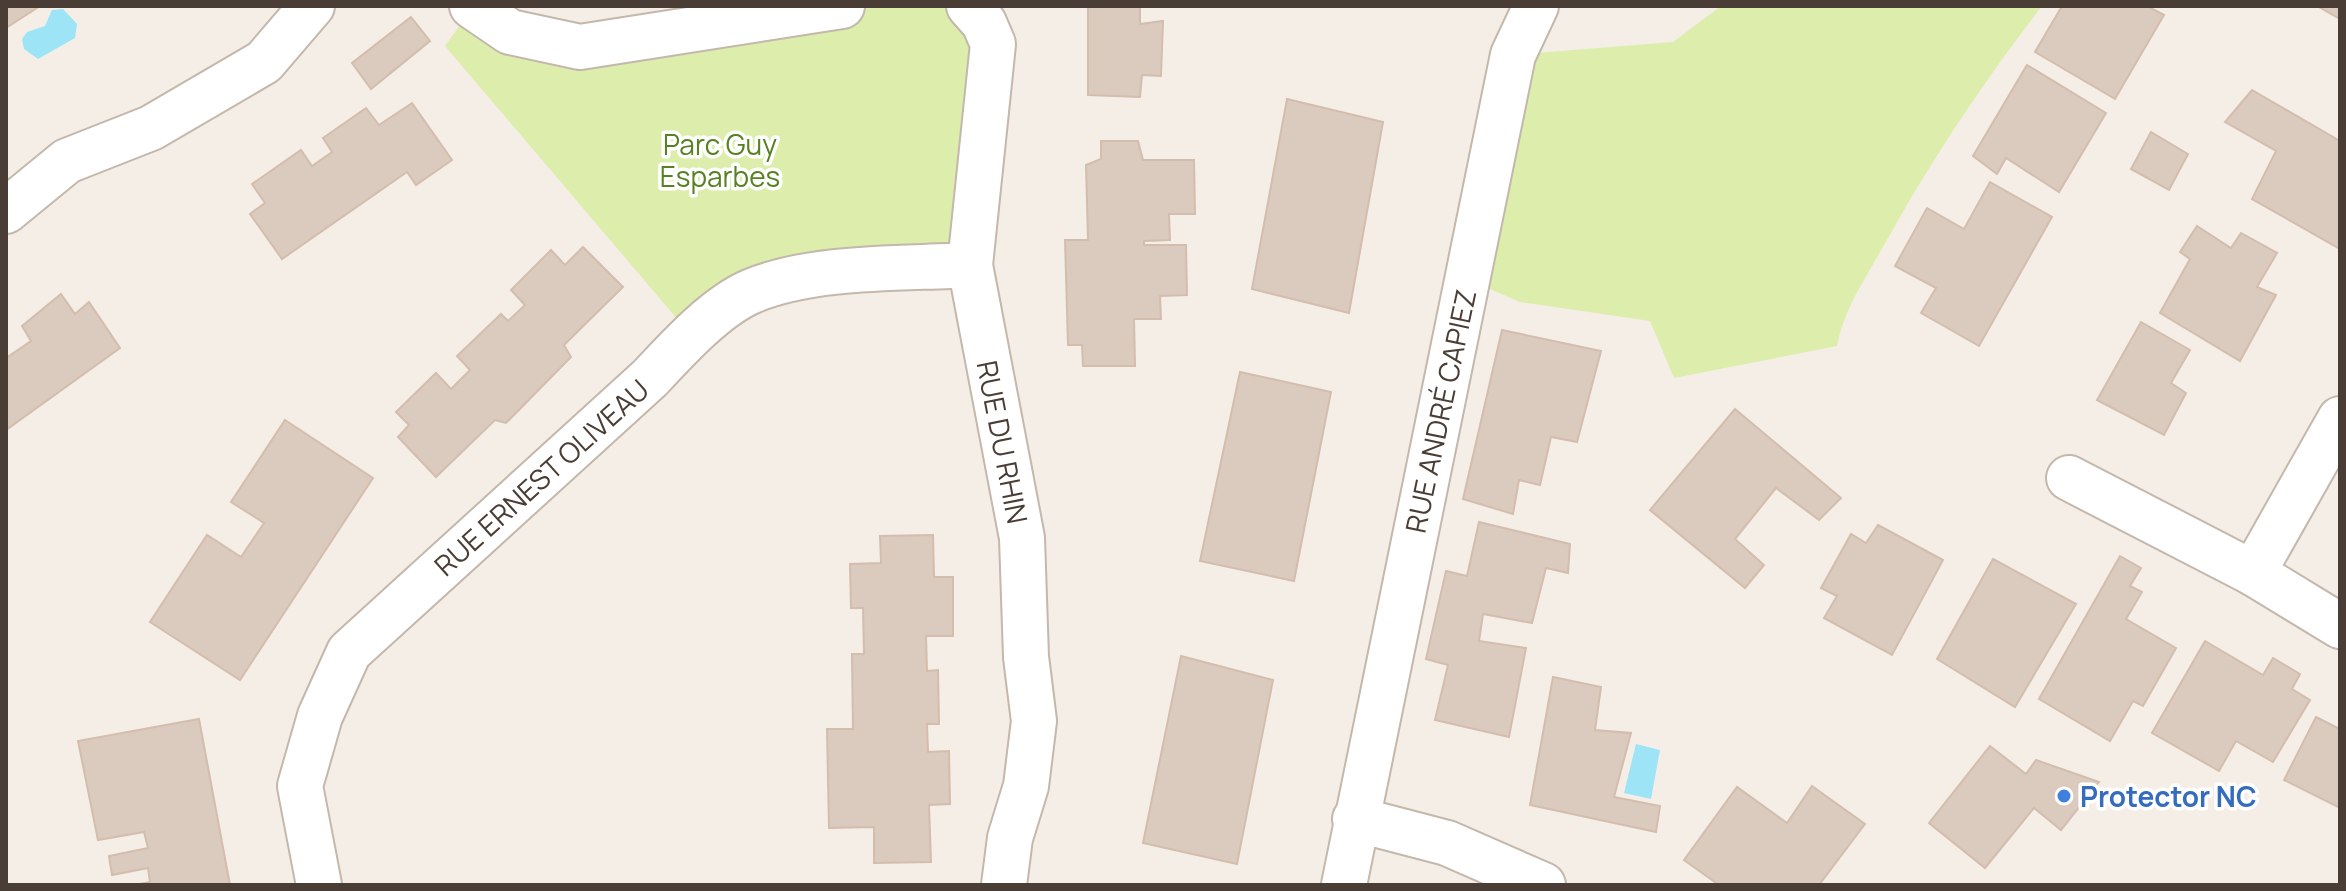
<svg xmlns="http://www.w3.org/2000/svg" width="2346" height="891" viewBox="0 0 2346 891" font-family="Manrope,sans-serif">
	<rect width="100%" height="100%" fill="#f5eee7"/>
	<g fill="#dcedac">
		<polygon points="842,6 972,7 970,265 823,274 690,334 445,46 473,7 510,32"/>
		<path d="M 1721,6 L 2042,6 C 1983,82 1929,163 1883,247 C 1865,279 1844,309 1837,346 L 1674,378 L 1650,321 L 1520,302 L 1467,279 L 1513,55 L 1673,42 Z"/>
	</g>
	<g fill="#9de4f7">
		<polygon points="63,9 77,24 75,38 38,59 24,49 22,39 27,32 45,26 52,10"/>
		<polygon points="1636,744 1660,750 1651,799 1624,793"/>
	</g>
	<g fill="#dbcabe" stroke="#d3bdad" stroke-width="2">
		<polygon points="6,6 40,6 6,28"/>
		<polygon points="1088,6 1140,6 1140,24 1163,21 1161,76 1142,75 1140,97 1088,95"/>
		<polygon points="2062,6 2147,6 2164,15 2115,99 2035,52"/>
		<polygon points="2340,6 2340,19 2319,7 2320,6"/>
		<polygon points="411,17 430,41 371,89 352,63"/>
		<polygon points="2027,65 2106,113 2059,192 2006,158 1997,174 1973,156"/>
		<polygon points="2252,90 2340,141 2340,249 2252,199 2276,151 2225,122"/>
		<polygon points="1287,99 1383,122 1349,313 1252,289"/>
		<polygon points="412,103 452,160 416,185 407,172 282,259 250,214 265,203 252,184 301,150 312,166 332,152 323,138 366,108 379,125"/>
		<polygon points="2151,132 2188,154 2169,190 2131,169"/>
		<polygon points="1101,141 1138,141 1143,160 1194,160 1195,214 1169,214 1170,240 1144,241 1144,245 1186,245 1187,295 1160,296 1161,319 1134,319 1135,366 1083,366 1082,345 1068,345 1065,240 1088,240 1086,165 1101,159"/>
		<polygon points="1990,182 2052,217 1979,346 1921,313 1936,288 1895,266 1927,208 1964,229"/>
		<polygon points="2197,226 2231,248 2241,233 2277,253 2257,287 2276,295 2240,361 2160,313 2190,259 2180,252"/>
		<polygon points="583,247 623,287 564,345 571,357 506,423 495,420 436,477 398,437 409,425 396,412 436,373 451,389 470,370 457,356 501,314 508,321 525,305 511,290 551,250 565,265"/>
		<polygon points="61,294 75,314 89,302 120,348 6,430 6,358 31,341 22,326"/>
		<polygon points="2141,322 2190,350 2171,383 2186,393 2164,435 2097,400"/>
		<polygon points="1502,330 1601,351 1577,442 1551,437 1540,485 1519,480 1513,514 1463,499"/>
		<polygon points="1240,372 1331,392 1294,581 1200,561"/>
		<polygon points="1735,409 1841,498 1819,520 1776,488 1735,539 1764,565 1745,588 1650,510"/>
		<polygon points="285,420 373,478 240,680 150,622 207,535 241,557 264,523 231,502"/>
		<polygon points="1479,522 1570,544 1568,573 1546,568 1532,623 1483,614 1479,641 1526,648 1509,737 1435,720 1448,665 1426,659 1446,571 1467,576"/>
		<polygon points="1878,525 1943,560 1892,655 1824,618 1837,596 1821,588 1851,534 1866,543"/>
		<polygon points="933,535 934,577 953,577 953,636 926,636 927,671 938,670 939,724 927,724 928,752 949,751 950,804 929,805 931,862 874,863 874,827 829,828 827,729 853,729 852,654 864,654 863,608 851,608 850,564 881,563 880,536"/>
		<polygon points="2120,556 2141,568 2130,586 2142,592 2126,619 2176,648 2143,706 2133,701 2110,741 2039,699"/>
		<polygon points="1993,559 2076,604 2015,707 1937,659"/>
		<polygon points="2205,641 2263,675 2273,658 2300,674 2292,689 2310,700 2273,762 2236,741 2219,771 2152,733"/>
		<polygon points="1181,656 1273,680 1237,864 1143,843"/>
		<polygon points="1553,677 1601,687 1595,730 1631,733 1614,797 1660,806 1656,832 1530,805"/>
		<polygon points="2316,717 2340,729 2340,808 2284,780"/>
		<polygon points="199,719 230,885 134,885 150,882 148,868 112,875 109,856 148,848 144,832 98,840 78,741"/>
		<polygon points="1990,746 2026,774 2036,760 2099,782 2061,830 2034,808 1985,868 1929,823"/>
		<polygon points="1812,786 1865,824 1819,885 1719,885 1684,860 1737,787 1787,823"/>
	</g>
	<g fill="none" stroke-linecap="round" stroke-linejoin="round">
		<defs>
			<g id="minor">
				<polyline points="472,6 510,32 580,47 842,6"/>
				<polyline points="969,6 984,23 993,44 970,265 1022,538 1026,657 1034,721 1026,786 1010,838 1004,885"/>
				<polyline points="6,211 67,161 151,128 264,62 312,6"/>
				<polyline points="2069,478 2253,573 2340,626"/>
				<polyline points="2253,573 2340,419"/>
				<polyline points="1355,819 1447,843 1543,885"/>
				<path d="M 319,885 L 300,786 L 320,716 L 349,652 L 650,378 C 677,349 716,306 752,291 C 815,265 902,269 970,265"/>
				<polyline points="1344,885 1513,55 1536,6"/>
			</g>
		</defs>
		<use href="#minor" stroke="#c4b7ab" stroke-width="48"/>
		<use href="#minor" stroke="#fff" stroke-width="44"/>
	</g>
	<circle fill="#3f7fe0" stroke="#fff" stroke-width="3" cx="2064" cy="796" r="8"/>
	<g text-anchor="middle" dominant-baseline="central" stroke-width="7" stroke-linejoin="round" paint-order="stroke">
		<g font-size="28" fill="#588122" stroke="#fff">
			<text x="720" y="144">Parc Guy<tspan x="720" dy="32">Esparbes</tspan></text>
		</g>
		<g font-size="28" fill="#493d35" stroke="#fff">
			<text transform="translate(1440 411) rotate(-78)">RUE ANDRÉ CAPIEZ</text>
			<text transform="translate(1003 442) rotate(79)">RUE DU RHIN</text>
			<text transform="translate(541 477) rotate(-42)">RUE ERNEST OLIVEAU</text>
		</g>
		<g font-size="28" font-weight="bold" fill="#366cbe" stroke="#fff" text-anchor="start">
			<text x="2080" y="796">Protector NC</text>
		</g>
	</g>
	<rect width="2346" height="891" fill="none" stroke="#493d35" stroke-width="16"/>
</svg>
